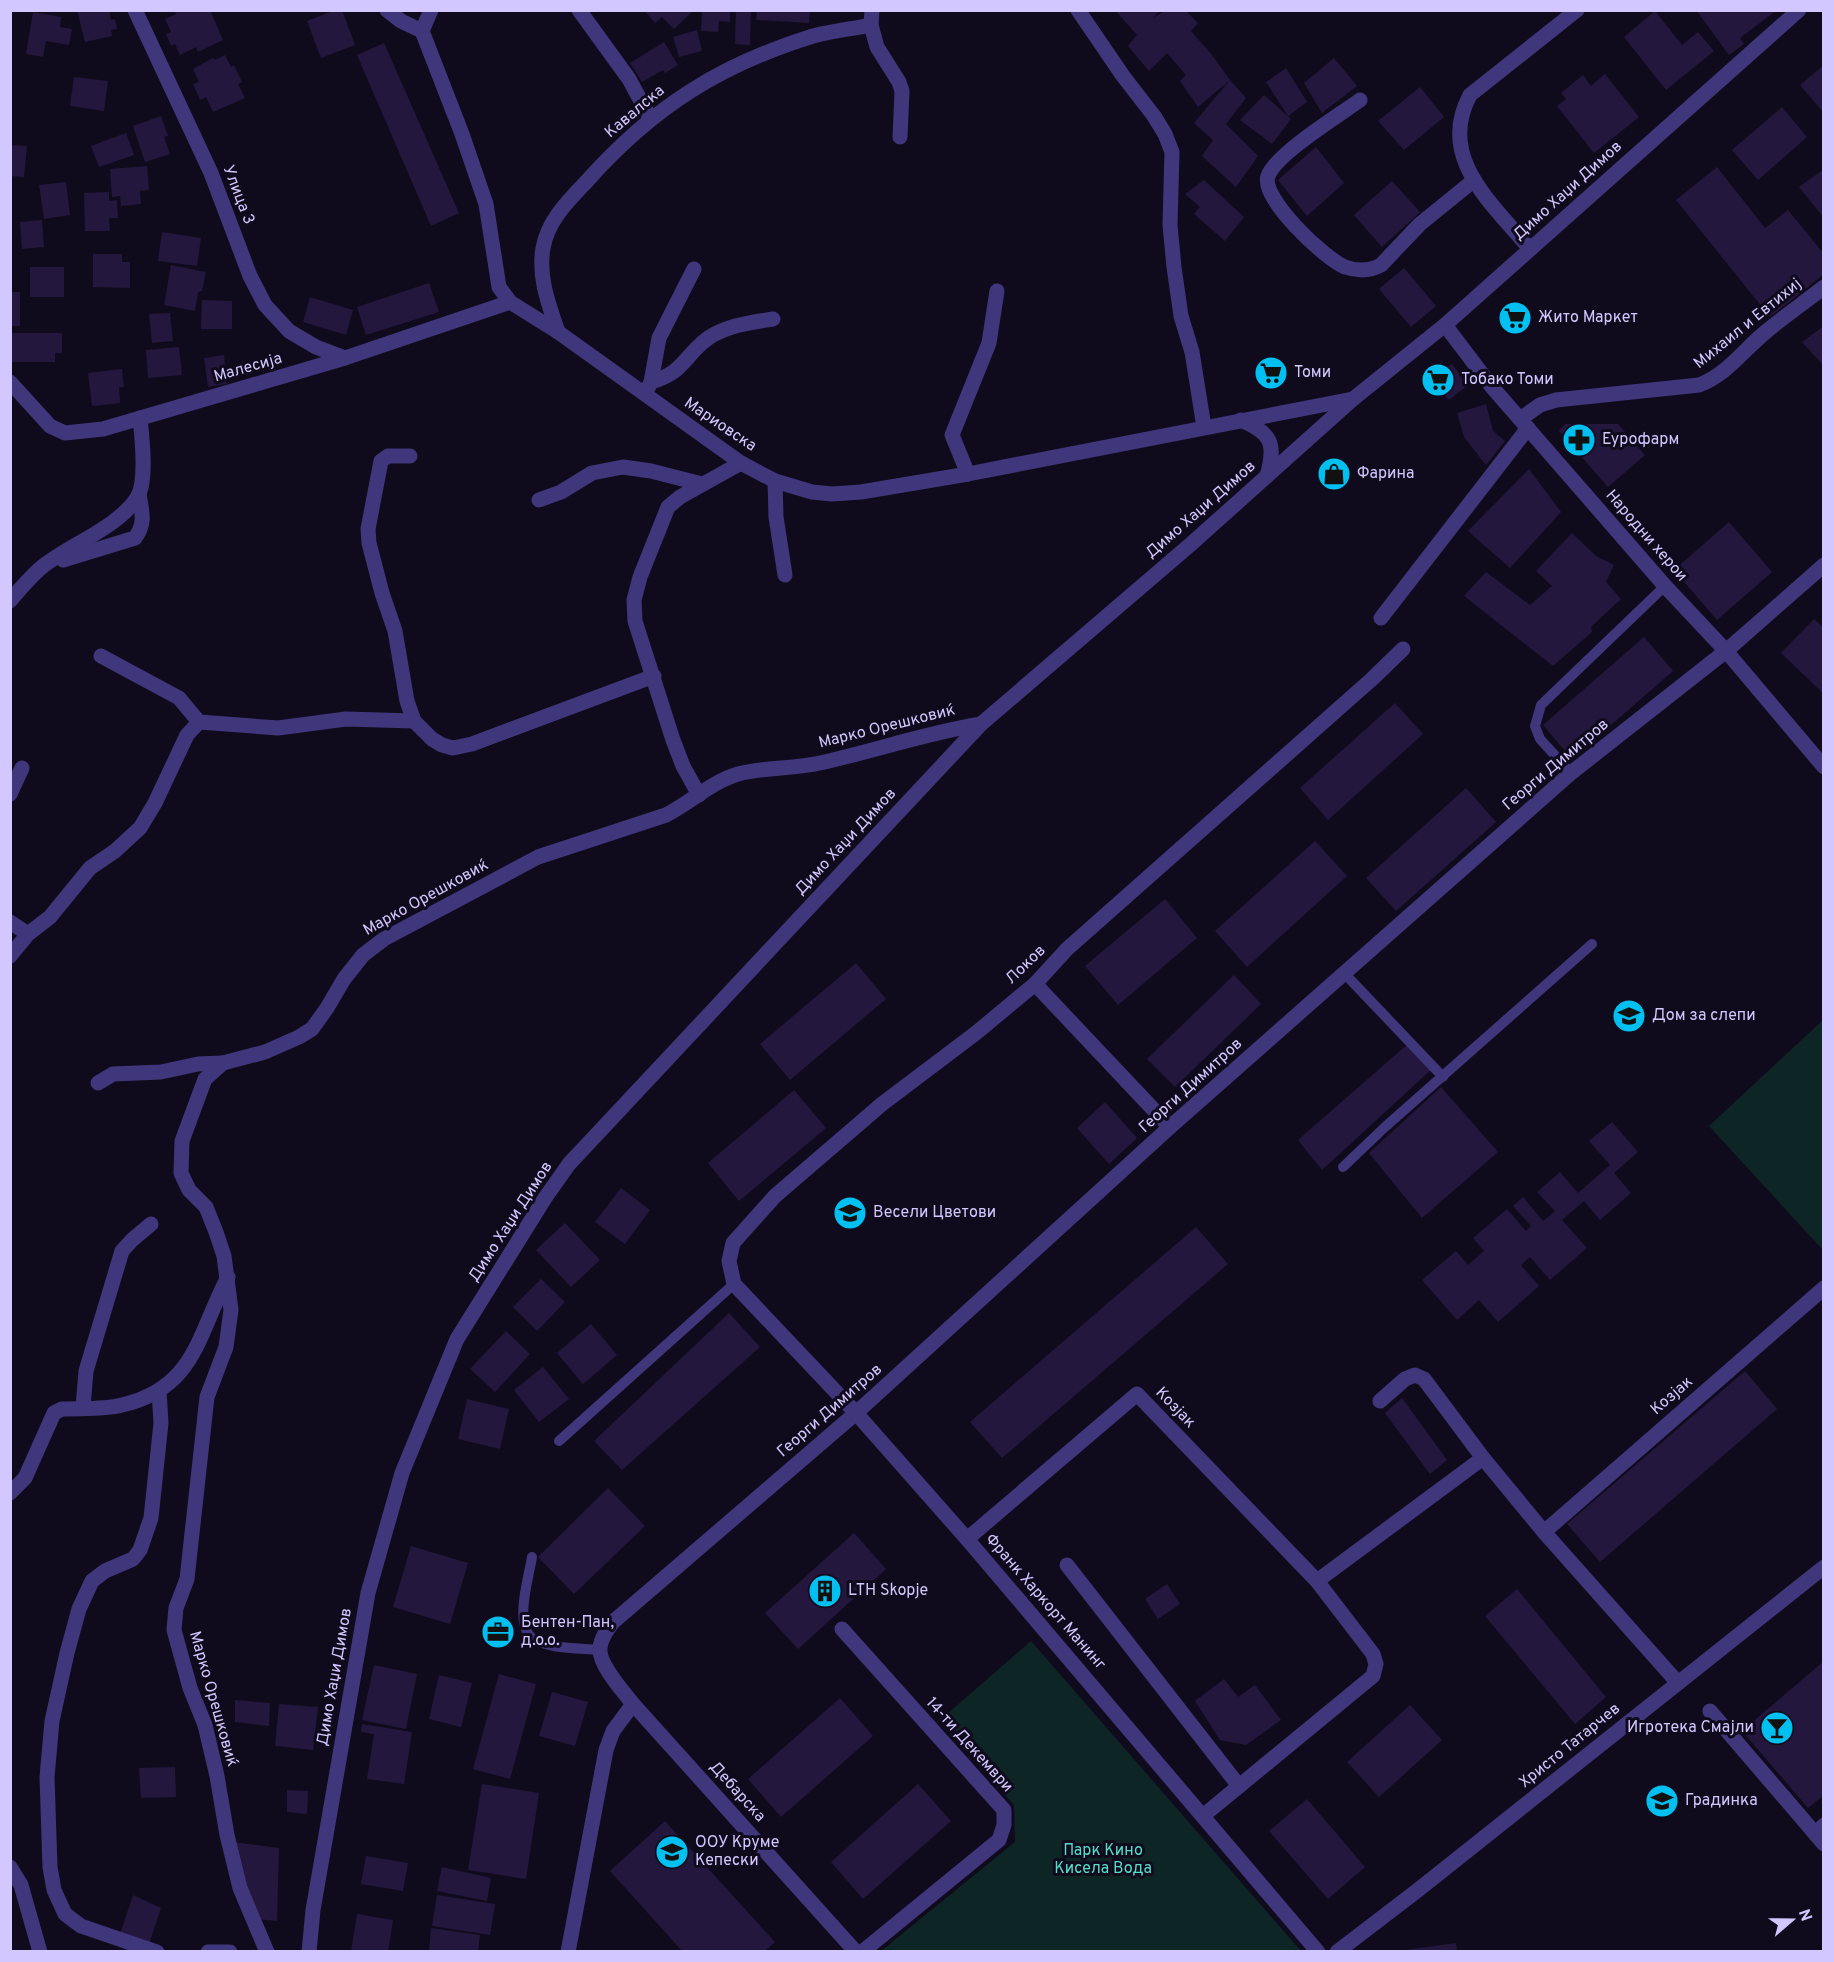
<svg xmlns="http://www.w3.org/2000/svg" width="1834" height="1962" viewBox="0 0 1834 1962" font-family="Overpass,sans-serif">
	<rect width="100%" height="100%" fill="#100b1c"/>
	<g fill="#0e2526">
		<polygon points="1823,1020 1824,1246 1821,1248 1709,1126"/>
		<polygon points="1031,1641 1301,1951 881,1951 1015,1842 1014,1805 939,1721"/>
	</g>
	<g fill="#23173d">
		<polygon points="77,10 109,10 111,20 115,19 117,29 111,30 112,36 85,42"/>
		<polygon points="174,10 210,10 223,40 198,52 196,47 180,55 175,44 171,46 166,34 171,32 165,19 176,14"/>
		<polygon points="335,10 342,10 355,45 321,58 307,21"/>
		<polygon points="644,10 694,10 674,29 662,17 655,23"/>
		<polygon points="702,10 730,10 730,22 719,21 718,32 701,31"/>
		<polygon points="736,10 751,10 750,45 735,44"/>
		<polygon points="757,10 810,10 809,23 756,20"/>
		<polygon points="1115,10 1160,10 1153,18 1166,10 1185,10 1198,23 1191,31 1212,55 1230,80 1198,107 1180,81 1186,75 1167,53 1149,71 1128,46 1137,35"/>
		<polygon points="1696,10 1777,10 1740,38 1744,44 1729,55"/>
		<polygon points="1655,11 1682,45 1698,32 1714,51 1666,90 1624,37"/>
		<polygon points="33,12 61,17 60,27 72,29 69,45 46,41 43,57 26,54"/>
		<polygon points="697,30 702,51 679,57 673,37"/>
		<polygon points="664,42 678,65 665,73 663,70 642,82 630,63"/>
		<polygon points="384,43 459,213 431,226 357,55"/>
		<polygon points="225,55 231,67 234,65 242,82 238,84 245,98 213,112 206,97 200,100 193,84 199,82 193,69 213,58 215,60"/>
		<polygon points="1334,58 1357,86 1322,113 1304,83"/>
		<polygon points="1824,65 1824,113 1800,85"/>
		<polygon points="1286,68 1307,102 1288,116 1266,82"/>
		<polygon points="1605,74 1639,117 1594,153 1557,106 1566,99 1561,93 1583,75 1591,86"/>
		<polygon points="74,77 108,81 104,111 70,106"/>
		<polygon points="1230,80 1246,98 1226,124 1258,156 1236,187 1202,156 1213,140 1194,123"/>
		<polygon points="1420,87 1444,117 1404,150 1378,121"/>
		<polygon points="1264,95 1291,119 1272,144 1240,120"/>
		<polygon points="1782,107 1807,137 1758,180 1732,150"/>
		<polygon points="161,116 168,136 164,137 170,154 145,162 133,126"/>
		<polygon points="126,133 134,155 99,167 91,146"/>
		<polygon points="10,145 27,146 24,177 10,176"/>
		<polygon points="1316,147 1344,183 1307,216 1278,180"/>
		<polygon points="147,166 149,190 140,191 141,204 121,206 120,196 112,197 110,169"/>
		<polygon points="1717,167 1765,228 1788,210 1824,254 1824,274 1770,317 1676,200"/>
		<polygon points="1824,169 1824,218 1799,187"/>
		<polygon points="1204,180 1244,217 1225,241 1194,214 1200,207 1185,194"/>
		<polygon points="1392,181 1420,212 1382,247 1354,215"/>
		<polygon points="66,182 70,215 44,219 39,185"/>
		<polygon points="109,192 109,201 117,200 118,218 109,218 110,231 85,231 84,193"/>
		<polygon points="42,220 44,247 22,249 20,222"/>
		<polygon points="162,232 201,238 197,266 158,261"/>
		<polygon points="93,254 122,254 122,262 130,262 130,288 93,287"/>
		<polygon points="171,265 206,272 202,291 198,292 195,311 164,305"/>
		<rect x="30" y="267" width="34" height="30"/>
		<polygon points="1404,268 1436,306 1411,327 1379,289"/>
		<polygon points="429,283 439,312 366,335 357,307"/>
		<rect x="10" y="292" width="10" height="34"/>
		<polygon points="310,297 353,310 346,335 303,322"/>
		<polygon points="202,300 232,301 232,329 201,329"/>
		<polygon points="170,313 173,341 152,343 149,314"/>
		<polygon points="1824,326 1824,366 1802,342"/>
		<polygon points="10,333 62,333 62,353 55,353 55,362 10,362"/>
		<polygon points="179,347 182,375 148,378 146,350"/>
		<polygon points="224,355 227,384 208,387 204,358"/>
		<polygon points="1452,364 1468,385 1449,400 1431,380"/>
		<polygon points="122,369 124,387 119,387 120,403 92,406 88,373"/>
		<polygon points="1486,404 1493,431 1505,441 1486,465 1464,437 1457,413"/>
		<polygon points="1565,424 1618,424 1645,455 1608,487 1559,431"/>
		<polygon points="1529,469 1561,512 1510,568 1468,531"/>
		<polygon points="1729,522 1772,572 1717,620 1674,570"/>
		<polygon points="1572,533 1596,556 1614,565 1606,582 1621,599 1591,627 1592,632 1553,666 1464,596 1486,572 1530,605 1552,586 1536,571"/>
		<polygon points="1814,619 1824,628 1824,694 1781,653"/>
		<polygon points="1644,637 1673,671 1572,759 1543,725"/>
		<polygon points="1395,703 1423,734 1328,820 1300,788"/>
		<polygon points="1466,788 1496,822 1396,911 1366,878"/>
		<polygon points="1315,841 1347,876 1247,967 1215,931"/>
		<polygon points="1165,899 1197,938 1118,1005 1085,966"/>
		<polygon points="856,963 886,999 790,1080 760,1044"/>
		<polygon points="1234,975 1261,1004 1175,1087 1147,1059"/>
		<polygon points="1409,1043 1433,1068 1322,1170 1298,1140"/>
		<polygon points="1441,1087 1498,1152 1422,1218 1369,1153"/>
		<polygon points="794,1090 826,1128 739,1201 708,1163"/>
		<polygon points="1105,1102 1137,1138 1109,1164 1077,1128"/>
		<polygon points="1612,1122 1638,1152 1614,1173 1631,1193 1600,1220 1584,1201 1562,1220 1587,1248 1550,1280 1530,1257 1521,1265 1539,1286 1498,1322 1479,1300 1457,1320 1422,1280 1456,1251 1468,1265 1484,1251 1473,1238 1507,1209 1526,1231 1531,1226 1513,1206 1523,1197 1543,1221 1555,1211 1537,1192 1560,1172 1578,1193 1610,1165 1589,1141"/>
		<polygon points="621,1188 650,1210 625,1244 595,1222"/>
		<polygon points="565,1223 600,1260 571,1287 536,1250"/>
		<polygon points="1196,1227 1228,1264 1002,1458 970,1422"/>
		<polygon points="541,1279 565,1302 537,1331 513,1307"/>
		<polygon points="729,1313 760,1347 622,1470 594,1441"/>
		<polygon points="591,1324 617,1355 583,1384 557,1353"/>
		<polygon points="506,1331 530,1354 495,1392 470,1369"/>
		<polygon points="543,1367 569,1399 539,1422 514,1390"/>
		<polygon points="1745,1371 1777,1409 1600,1562 1567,1524"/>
		<polygon points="1402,1398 1447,1460 1430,1474 1385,1413"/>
		<polygon points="467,1399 509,1409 500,1449 458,1439"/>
		<polygon points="608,1488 645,1526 574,1594 538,1557"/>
		<polygon points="854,1533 886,1569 798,1649 765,1613"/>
		<polygon points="411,1546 468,1563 450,1624 393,1607"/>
		<polygon points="1167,1584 1180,1604 1158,1619 1145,1599"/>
		<polygon points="1517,1589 1606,1697 1575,1724 1485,1616"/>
		<polygon points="1824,1661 1824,1795 1808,1808 1742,1731"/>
		<polygon points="374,1665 417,1674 406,1729 362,1720"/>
		<polygon points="499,1674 536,1684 510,1779 473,1769"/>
		<polygon points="439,1675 472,1683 461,1727 429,1719"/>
		<polygon points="1224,1679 1238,1697 1255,1685 1281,1720 1246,1745 1220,1740 1195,1701"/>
		<polygon points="552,1692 588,1702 575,1746 539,1736"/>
		<polygon points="840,1698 873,1736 781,1817 748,1779"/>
		<polygon points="235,1700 270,1703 269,1726 235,1722"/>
		<polygon points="279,1704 318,1707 313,1750 275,1746"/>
		<polygon points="1410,1705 1442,1740 1379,1797 1347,1762"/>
		<polygon points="362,1724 412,1732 404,1784 367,1779 374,1734 361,1732"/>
		<polygon points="175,1767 176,1797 141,1798 139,1768"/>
		<polygon points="482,1784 539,1793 526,1879 468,1870"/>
		<polygon points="918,1784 951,1821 863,1899 831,1862"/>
		<polygon points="287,1790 308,1791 307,1814 287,1812"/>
		<polygon points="1307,1799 1365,1867 1328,1899 1269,1831"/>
		<polygon points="665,1821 775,1942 764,1952 683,1952 610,1871"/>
		<polygon points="232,1842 279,1848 277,1921 257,1919"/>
		<polygon points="366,1856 408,1863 403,1891 361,1884"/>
		<polygon points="442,1867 491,1878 487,1901 437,1891"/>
		<polygon points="133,1895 161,1908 149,1944 120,1934"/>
		<polygon points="437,1895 495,1904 490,1935 432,1926"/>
		<polygon points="357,1914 393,1920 388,1952 351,1952"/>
		<polygon points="431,1928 480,1935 478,1952 429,1952"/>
		<polygon points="1456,1943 1457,1952 1405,1952 1405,1950"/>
	</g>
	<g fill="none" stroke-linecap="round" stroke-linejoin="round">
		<g stroke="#40367c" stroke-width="10">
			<polyline points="1571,773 1540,739 1535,726 1541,705 1665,586"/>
			<polyline points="1345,974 1443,1077"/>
			<polyline points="1343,1167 1385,1127 1592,944"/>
			<polyline points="559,1441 734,1284"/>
			<path d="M 532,1557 C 529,1577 514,1623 532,1638 C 545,1649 582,1648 600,1650"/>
			<polyline points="1813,1832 1824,1822"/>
		</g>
		<g stroke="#40367c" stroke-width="15">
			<polyline points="135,10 211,173 250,276 265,305 289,331 316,347 345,358"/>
			<polyline points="387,10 401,21 422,31"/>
			<polyline points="431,10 422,31 462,134 486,204 499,287 510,302 558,332 741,463 775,481 812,492 832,494 861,492 968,474 1353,399"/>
			<polyline points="579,10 629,79 650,118"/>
			<polyline points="872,10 871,25 877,47 899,82 902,91 900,137"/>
			<polyline points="1078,10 1123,76 1154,116 1165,134 1172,152 1170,225 1174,267 1181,316 1192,352 1204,427"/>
			<path d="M 1360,100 C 1338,116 1276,154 1268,176 C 1260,198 1325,259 1345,267 C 1357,271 1370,271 1381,265 L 1420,224 L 1473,181"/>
			<path d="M 1530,249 C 1493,204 1436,158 1470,95 L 1577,10"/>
			<path d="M 558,332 C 549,305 538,278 543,248 C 548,220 568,201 587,181 C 652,108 719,65 813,36 C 832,31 852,29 871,25"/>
			<polyline points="10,382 50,426 65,433 103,429 345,358 510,302"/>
			<path d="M 651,382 C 680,374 682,361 702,343 C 720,326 749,323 773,319"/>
			<polyline points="647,390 651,382 659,338 694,269"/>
			<path d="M 1520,419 L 1540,405 L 1556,400 L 1699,385 C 1728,374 1744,349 1768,330 C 1786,315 1805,302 1824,287"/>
			<path d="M 1241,420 C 1272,433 1276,444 1267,476"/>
			<polyline points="410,456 388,456 381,461 368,529 369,543 382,593 395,631 407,701 414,721 432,739 442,745 453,748 472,744 654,676"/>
			<polyline points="968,474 952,435 989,343 997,291"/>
			<polyline points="775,481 776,517 785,575"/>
			<polyline points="539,500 561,492 592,473 623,467 651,471 702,484"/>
			<path d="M 63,560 L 135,538 C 146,523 142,512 139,494"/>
			<path d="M 10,601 C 20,589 30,577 42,567 C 69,545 121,526 138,496 C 147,479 142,437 140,418"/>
			<polyline points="1381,618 1528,428"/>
			<polyline points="101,656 179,698 199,722 278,728 346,719 414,721"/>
			<polyline points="10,794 22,768"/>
			<polyline points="699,795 683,766 673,740 635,621 634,600 640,577 668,507 680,497 741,463"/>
			<polyline points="10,922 28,934"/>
			<polyline points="10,956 28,934 50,917 90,868 115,851 140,828 155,803 187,735 199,722"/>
			<polyline points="1035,984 1170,1127"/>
			<polyline points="98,1083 113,1074 161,1072 198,1064 223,1063"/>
			<polyline points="1380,1401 1405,1379 1415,1375 1424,1379 1483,1458 1544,1532 1678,1683"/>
			<polyline points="83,1407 86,1371 122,1251 132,1240 151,1224"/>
			<path d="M 10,1493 L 25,1478 L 54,1413 L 62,1409 C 81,1408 103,1410 122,1405 C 196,1388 198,1333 228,1277"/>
			<polyline points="1544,1532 1824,1288"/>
			<polyline points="967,1539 1137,1394 1317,1581 1373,1654 1376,1664 1373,1676 1204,1815"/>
			<polyline points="1067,1565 1239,1786"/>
			<polyline points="1317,1581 1483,1458"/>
			<polyline points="842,1629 1004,1810 1004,1825 999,1840 862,1952"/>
			<polyline points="1710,1711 1824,1844"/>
			<polyline points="10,1867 21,1885 40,1952"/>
			<polyline points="157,1952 81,1926 65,1914 54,1890 50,1867 47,1777 52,1721 67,1653 79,1609 92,1581 105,1571 133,1559 140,1550 151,1518 161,1423 159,1391"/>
			<polyline points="208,1952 230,1952"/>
			<path d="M 267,1952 L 240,1888 L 227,1835 L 217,1776 L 205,1725 L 190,1688 L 174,1630 L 176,1608 L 187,1579 L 207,1397 L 226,1347 L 231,1310 L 224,1256 L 216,1232 L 206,1207 L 189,1190 L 181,1173 L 182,1141 L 205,1079 L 223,1063 L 265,1052 L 299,1037 L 312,1029 L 327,1008 L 344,979 L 363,955 L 384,939 L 538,857 L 666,815 C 690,803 711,782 738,774 C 764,767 793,769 820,763 C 874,751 926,733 981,724"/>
			<polyline points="309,1952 313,1910 368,1593 402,1473 457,1339 545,1198 569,1164 981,724 1191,544 1353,399 1445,325"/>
			<polyline points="568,1952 606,1750 613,1731 633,1704"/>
			<path d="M 856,1952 L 633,1704 C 623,1691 598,1664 600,1648 C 601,1638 607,1630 613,1622 L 856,1413 L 1170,1127 L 1571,773 L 1726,651 L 1824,565"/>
			<polyline points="1318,1952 967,1539 856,1413 734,1284 729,1261 733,1243 775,1196 882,1104 976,1033 1035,984 1067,949 1372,679 1403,649"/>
		</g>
		<g stroke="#40367c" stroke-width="15">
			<polyline points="1799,10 1445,325 1492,387 1665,586 1726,651 1824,767"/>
			<polyline points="1337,1952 1418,1890 1824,1567"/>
		</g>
	</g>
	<defs>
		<symbol id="supermarket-disc" viewBox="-11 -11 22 22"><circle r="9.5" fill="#00c0f1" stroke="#100b1c"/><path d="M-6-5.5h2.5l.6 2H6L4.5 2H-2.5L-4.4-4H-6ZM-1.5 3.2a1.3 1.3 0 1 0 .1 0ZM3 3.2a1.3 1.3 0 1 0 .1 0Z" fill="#111"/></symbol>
		<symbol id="pharmacy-disc" viewBox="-11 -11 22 22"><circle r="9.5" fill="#00c0f1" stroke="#100b1c"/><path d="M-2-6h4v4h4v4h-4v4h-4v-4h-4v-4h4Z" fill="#111"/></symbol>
		<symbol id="shop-disc" viewBox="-11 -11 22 22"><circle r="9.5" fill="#00c0f1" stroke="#100b1c"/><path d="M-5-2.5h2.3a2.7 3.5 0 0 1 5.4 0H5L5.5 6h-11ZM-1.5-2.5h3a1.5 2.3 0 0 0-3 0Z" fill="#111"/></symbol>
		<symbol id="school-disc" viewBox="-11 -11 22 22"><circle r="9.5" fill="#00c0f1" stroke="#100b1c"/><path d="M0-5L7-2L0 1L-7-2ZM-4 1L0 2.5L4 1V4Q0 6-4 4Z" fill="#111"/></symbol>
		<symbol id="building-disc" viewBox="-11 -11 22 22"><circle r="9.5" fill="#00c0f1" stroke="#100b1c"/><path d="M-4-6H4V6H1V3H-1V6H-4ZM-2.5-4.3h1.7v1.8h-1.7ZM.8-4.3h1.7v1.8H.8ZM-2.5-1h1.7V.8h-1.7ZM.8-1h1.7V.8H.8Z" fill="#111"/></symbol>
		<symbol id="office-disc" viewBox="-11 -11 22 22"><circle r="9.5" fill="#00c0f1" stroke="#100b1c"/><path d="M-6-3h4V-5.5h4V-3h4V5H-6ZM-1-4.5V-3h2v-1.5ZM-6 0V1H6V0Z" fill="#111"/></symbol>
		<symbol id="bar-disc" viewBox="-11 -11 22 22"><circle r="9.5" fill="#00c0f1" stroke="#100b1c"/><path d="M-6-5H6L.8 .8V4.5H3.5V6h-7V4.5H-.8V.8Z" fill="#111"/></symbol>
	</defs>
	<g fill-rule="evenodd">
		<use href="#supermarket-disc" x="1496" y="299" width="38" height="38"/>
		<use href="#supermarket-disc" x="1252" y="354" width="38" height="38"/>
		<use href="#supermarket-disc" x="1419" y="361" width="38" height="38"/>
		<use href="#pharmacy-disc" x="1560" y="421" width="38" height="38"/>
		<use href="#shop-disc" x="1315" y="455" width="38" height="38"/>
		<use href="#school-disc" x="1610" y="997" width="38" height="38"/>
		<use href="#school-disc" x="831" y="1194" width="38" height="38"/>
		<use href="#building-disc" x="806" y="1572" width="38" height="38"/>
		<use href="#office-disc" x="479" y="1613" width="38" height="38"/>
		<use href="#bar-disc" x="1758" y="1709" width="38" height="38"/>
		<use href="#school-disc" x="1643" y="1782" width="38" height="38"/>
		<use href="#school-disc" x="653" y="1833" width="38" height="38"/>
	</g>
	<g text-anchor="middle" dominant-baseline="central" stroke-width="6" stroke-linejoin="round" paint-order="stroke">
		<g font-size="16" fill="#d3c7ff" stroke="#100b1c">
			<text transform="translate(635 112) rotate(-40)">Кавалска</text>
			<text transform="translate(1568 191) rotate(-42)">Димо Хаџи Димов</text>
			<text transform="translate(238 195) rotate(69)">Улица 3</text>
			<text transform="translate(1748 324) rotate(-39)">Михаил и Евтихиј</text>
			<text transform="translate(248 368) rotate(-16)">Малесија</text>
			<text transform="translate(720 425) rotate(34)">Мариовска</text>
			<text transform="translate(1201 510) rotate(-41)">Димо Хаџи Димов</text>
			<text transform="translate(1646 536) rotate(49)">Народни херои</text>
			<text transform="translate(887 727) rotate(-14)">Марко Орешковиќ</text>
			<text transform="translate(1556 765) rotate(-40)">Георги Димитров</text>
			<text transform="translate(846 842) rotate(-47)">Димо Хаџи Димов</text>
			<text transform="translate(426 898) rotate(-29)">Марко Орешковиќ</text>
			<text transform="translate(1026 965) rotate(-44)">Локов</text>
			<text transform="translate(1191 1086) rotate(-42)">Георги Димитров</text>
			<text transform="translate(511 1222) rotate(-57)">Димо Хаџи Димов</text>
			<text transform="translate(1672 1396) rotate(-41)">Козјак</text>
			<text transform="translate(1175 1408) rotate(46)">Козјак</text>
			<text transform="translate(830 1411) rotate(-41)">Георги Димитров</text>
			<text transform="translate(1045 1602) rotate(49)">Франк Харкорт Манинг</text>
			<text transform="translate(335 1677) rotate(-80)">Димо Хаџи Димов</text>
			<text transform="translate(213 1699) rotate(74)">Марко Орешковиќ</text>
			<text transform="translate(969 1745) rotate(48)">14-ти Декември</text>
			<text transform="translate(1570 1746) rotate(-39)">Христо Татарчев</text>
			<text transform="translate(737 1792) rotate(48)">Дебарска</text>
		</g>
		<g font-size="16" fill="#d3c7ff" stroke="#100b1c" text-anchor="start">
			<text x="1538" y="318">Жито Маркет</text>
			<text x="1294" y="373">Томи</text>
			<text x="1461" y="380">Тобако Томи</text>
			<text x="1602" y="440">Еурофарм</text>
			<text x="1357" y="474">Фарина</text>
			<text x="1652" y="1016">Дом за слепи</text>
			<text x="873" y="1213">Весели Цветови</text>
			<text x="848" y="1591">LTH Skopje</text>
			<text x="521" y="1623">Бентен-Пан,<tspan x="521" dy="18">д.о.о.</tspan></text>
			<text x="1754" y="1728" text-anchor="end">Игротека Смајли</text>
			<text x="1685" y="1801">Градинка</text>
			<text x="695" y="1843">ООУ Круме<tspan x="695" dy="18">Кепески</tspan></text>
		</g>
		<g font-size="16" fill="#54deca" stroke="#100b1c">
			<text x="1103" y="1851">Парк Кино<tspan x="1103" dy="18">Кисела Вода</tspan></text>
		</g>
	</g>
	<rect width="1834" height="1962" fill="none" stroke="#d3c7ff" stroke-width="24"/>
	<g transform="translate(1792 1920) rotate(70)" stroke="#100b1c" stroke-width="4.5" paint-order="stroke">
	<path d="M0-4.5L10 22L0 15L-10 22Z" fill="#d3c7ff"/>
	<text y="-9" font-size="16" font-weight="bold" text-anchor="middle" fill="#d3c7ff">N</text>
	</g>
</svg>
